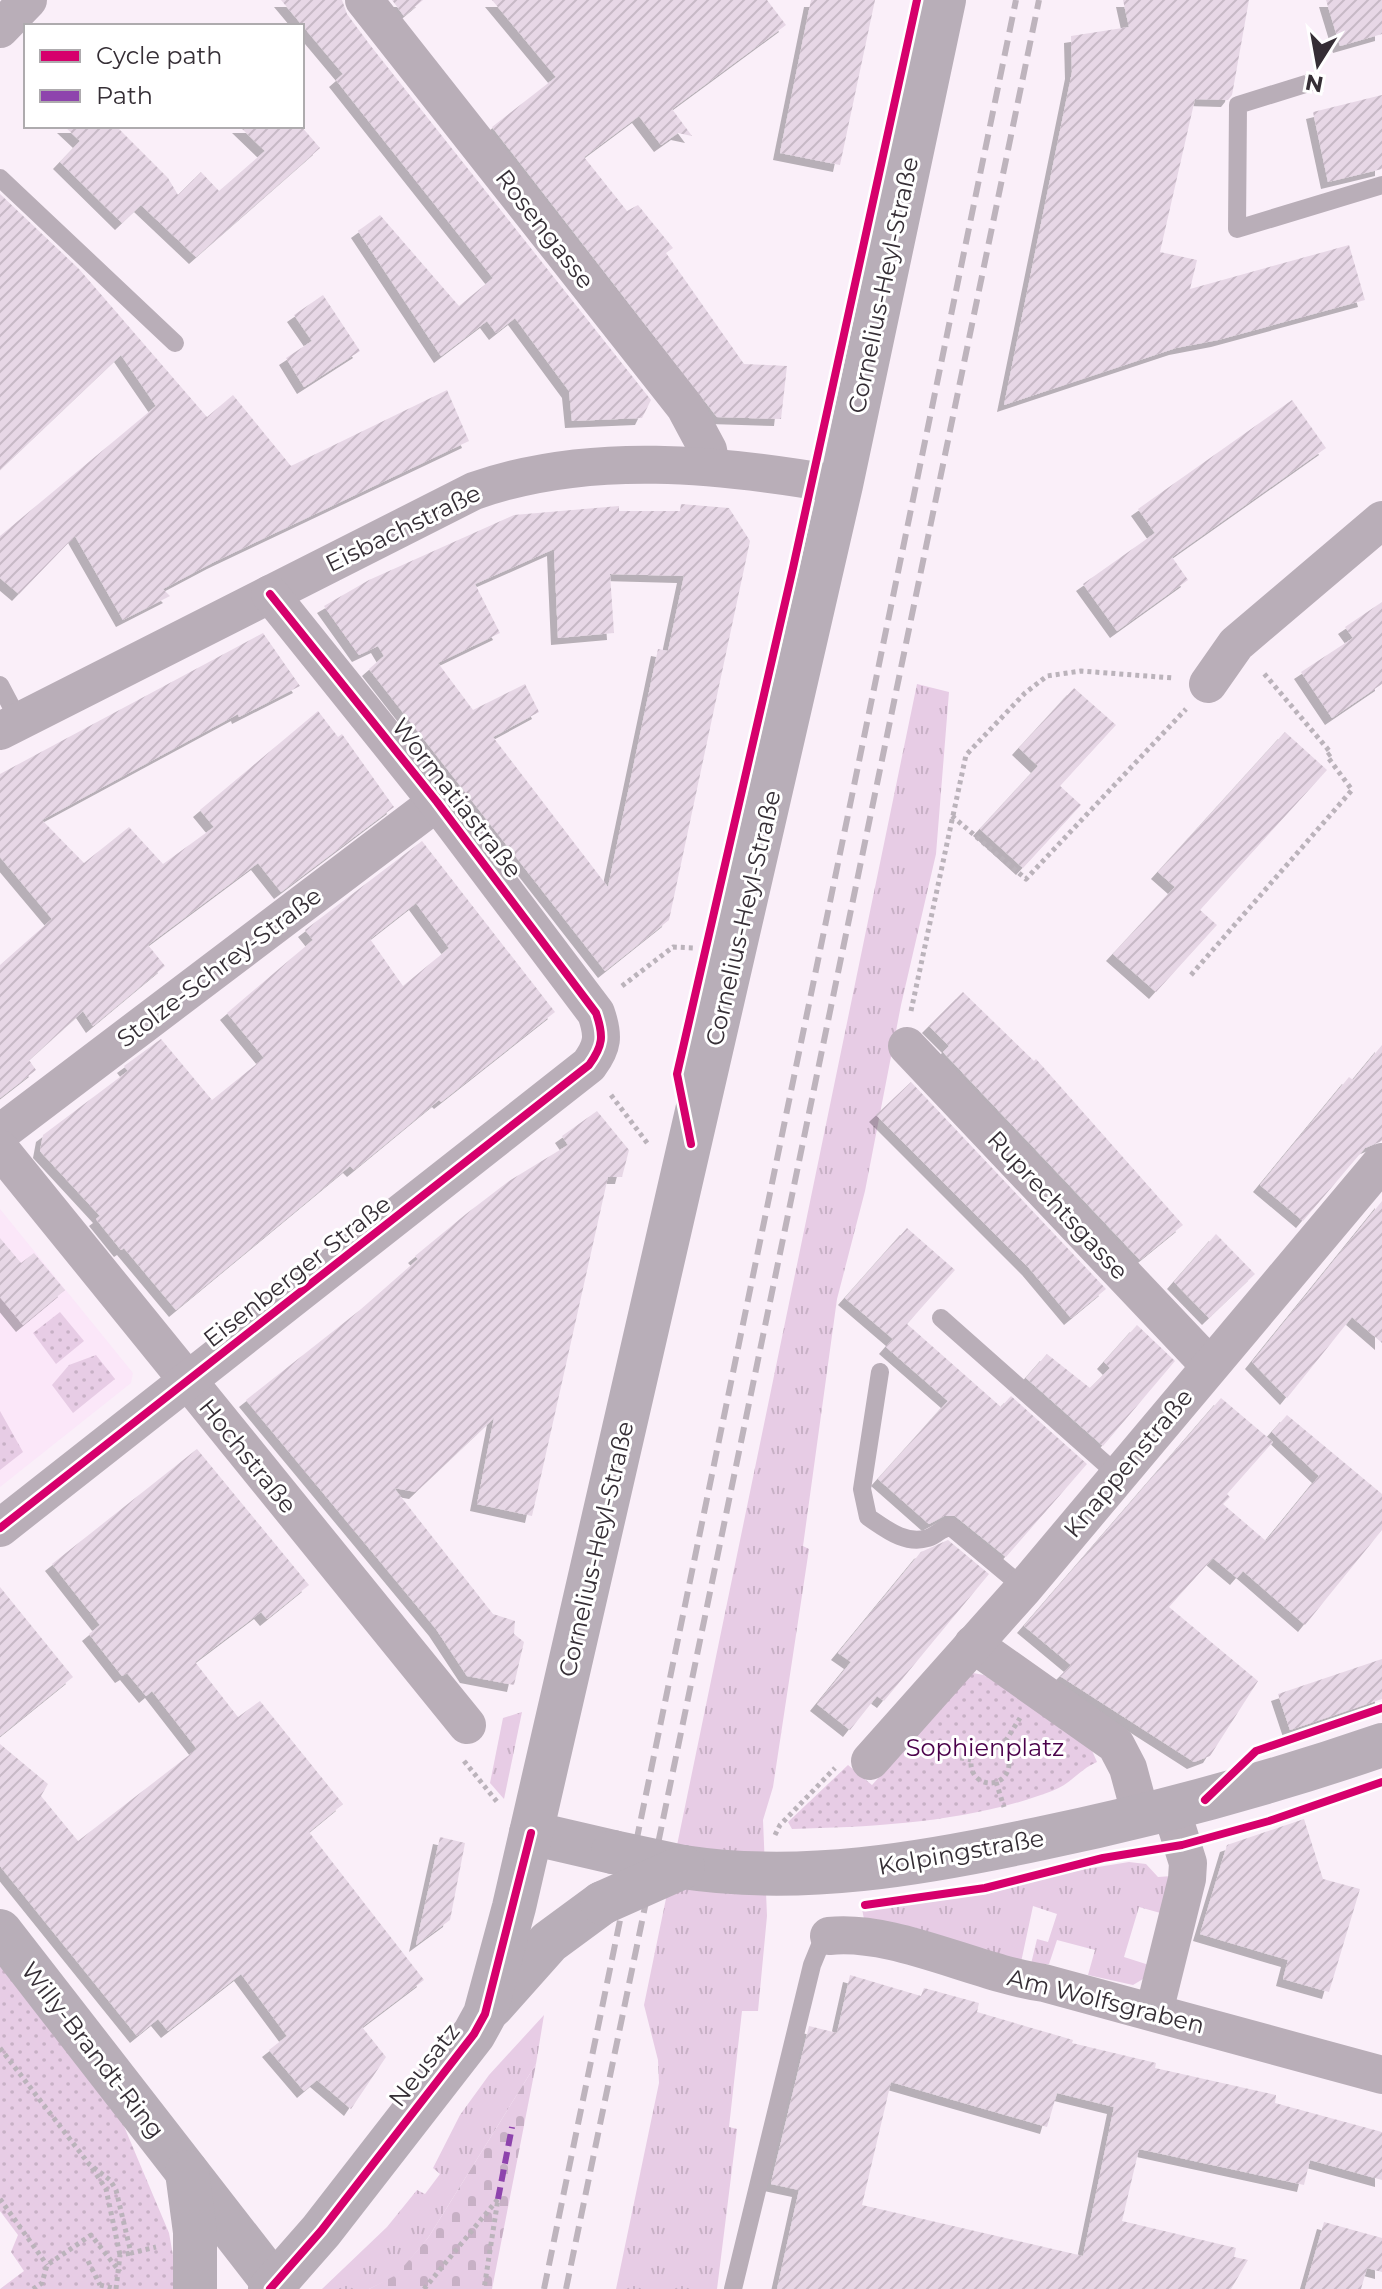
<svg xmlns="http://www.w3.org/2000/svg" width="1382" height="2289" viewBox="0 0 1382 2289" font-family="Montserrat,sans-serif">
	<defs>
		<pattern id="grass-tufts" width="24" height="20" patternUnits="userSpaceOnUse" patternTransform="scale(2)"><rect width="24" height="20" fill="#e7cce5"/><path d="M3 7l-1-3M5 7V3M7 7l1-3M15 17l-1-3M17 17v-4M19 17l1-3" fill="none" stroke="#c7b0c5"/></pattern>
		<pattern id="cemetery-stones" width="16" height="16" patternUnits="userSpaceOnUse" patternTransform="scale(2)"><rect width="16" height="16" fill="#e7cce5"/><path d="M2 7V4a2 2 0 0 1 4 0v3zM10 15v-3a2 2 0 0 1 4 0v3z" fill="#c7b0c5"/></pattern>
		<pattern id="park-dots" width="8" height="8" patternUnits="userSpaceOnUse" patternTransform="scale(2)"><rect width="8" height="8" fill="#e7cce5"/><path d="M2 2h.1M6 6h.1" fill="none" stroke="#c7b0c5" stroke-width="1.8" stroke-linecap="round"/></pattern>
		<pattern id="building-hatch" width="6" height="6" patternUnits="userSpaceOnUse" patternTransform="scale(2)"><rect width="6" height="6" fill="#e7d7e6"/><path d="M-1 1l2-2M0 6l6-6M5 7l2-2" fill="none" stroke="#c7b9c6"/></pattern>
		<filter id="shadow"><feDropShadow dx="-7" dy="7" stdDeviation="0" flood-color="#0004"/></filter>
	</defs>
	<rect width="100%" height="100%" fill="#faeff9"/>
	<polygon fill="#fbe7f9" points="0,1209 133,1373 131,1383 0,1487"/>
	<g fill="url(#grass-tufts)">
		<polygon points="917,684 949,692 936,854 901,1005 865,1191 837,1299 803,1546 809,1549 773,1787 763,1820 767,1916 758,2011 742,2011 729,2127 737,2129 717,2289 616,2289 659,2083 658,2060 644,2005"/>
		<polygon points="522,1712 504,1799 490,1783 503,1718"/>
		<polygon points="1129,1862 1146,1864 1158,1877 1172,1876 1164,1914 1139,1907 1124,1957 1149,1965 1143,1979 1133,1985 1088,1975 1095,1950 1057,1940 1049,1964 1031,1964 1037,1939 1048,1942 1057,1914 1033,1906 1020,1967 865,1924 862,1909 987,1894 1067,1872"/>
		<polygon points="544,2015 536,2064 428,2238 396,2276 369,2289 322,2289 387,2227 417,2190 425,2194 440,2174 433,2168 460,2115 489,2075"/>
	</g>
	<polygon fill="url(#cemetery-stones)" points="536,2064 492,2289 369,2289 396,2275 428,2238"/>
	<g fill="url(#park-dots)">
		<polygon points="60,1312 84,1341 56,1364 33,1333"/>
		<polygon points="96,1355 115,1379 73,1413 52,1385 69,1365"/>
		<polygon points="0,1411 23,1452 0,1470"/>
		<path d="M 973,1673 L 984,1675 L 1090,1746 L 1097,1762 C 1080,1769 1071,1784 1052,1791 C 971,1822 878,1827 792,1829 L 788,1822 L 848,1765 L 872,1785 Z"/>
		<polygon points="0,1965 118,2112 169,2233 179,2289 0,2289 24,2271 11,2252 18,2235 0,2211"/>
	</g>
	<g fill="url(#building-hatch)" fill-rule="evenodd" filter="url(#shadow)">
		<polygon points="281,0 342,0 347,14 370,45 651,400 642,418 572,421 569,391 515,318 496,333 487,321 441,356 358,231 380,215 459,306 493,278 336,80 343,74"/>
		<polygon points="392,0 423,0 404,16"/>
		<polygon points="492,0 767,0 786,25 672,109 692,136 678,133 661,145 639,116 584,157 627,211 638,205 673,248 666,253 744,364 787,366 781,419 717,417 492,127 556,77"/>
		<polygon points="811,0 875,0 840,165 780,153"/>
		<polygon points="1123,0 1249,0 1232,95 1228,100 1195,99 1160,252 1197,260 1190,289 1349,245 1365,300 1218,340 1176,348 1004,405 1072,72 1071,36 1129,27"/>
		<polygon points="1326,0 1382,0 1382,34 1340,46"/>
		<polygon points="1382,95 1382,169 1328,182 1313,112"/>
		<polygon points="64,126 116,126 168,178 178,195 201,172 219,191 265,151 239,126 301,126 320,148 196,257 141,205 122,223 60,162 80,141"/>
		<polygon points="0,194 79,269 207,417 233,395 291,466 447,390 469,441 214,562 163,589 170,596 123,620 75,536 19,594 0,578 0,536 156,406 121,355 0,470"/>
		<polygon points="323,295 360,351 304,387 286,358 312,341 294,315"/>
		<polygon points="1292,400 1326,448 1172,557 1188,580 1117,631 1083,584 1155,533 1138,509"/>
		<path d="M 681,504 L 729,508 L 750,541 L 669,920 L 605,971 L 369,669 L 384,656 L 378,646 L 359,655 L 324,606 L 369,580 L 514,515 L 619,506 L 619,511 L 680,511 ZM 554,549 L 558,638 L 614,633 L 610,574 L 684,576 L 668,651 L 658,649 L 608,887 L 493,737 L 539,712 L 525,684 L 473,710 L 438,663 L 500,633 L 475,584 Z"/>
		<polygon points="1382,602 1382,684 1332,718 1301,672 1353,638 1345,627"/>
		<polygon points="263,633 300,686 239,717 238,714 42,820 84,863 129,827 163,864 214,827 200,810 318,711 338,737 342,734 394,807 281,892 258,863 148,945 165,966 93,1026 83,1011 29,1060 36,1070 0,1098 0,965 52,919 0,857 0,774"/>
		<polygon points="1074,688 1116,725 1060,786 1081,805 1023,868 980,829 1038,766 1019,748"/>
		<polygon points="1285,732 1327,770 1200,910 1217,925 1156,992 1113,954 1175,887 1158,872"/>
		<path d="M 422,841 L 555,1012 L 441,1102 L 439,1100 L 354,1170 L 350,1166 L 176,1310 L 124,1248 L 121,1250 L 96,1219 L 100,1216 L 40,1151 L 43,1135 L 128,1071 L 124,1066 L 161,1039 L 212,1100 L 264,1058 L 227,1013 L 313,940 L 305,930 ZM 416,903 L 449,948 L 403,986 L 370,939 Z"/>
		<polygon points="963,992 1034,1061 1036,1059 1183,1225 1140,1260 943,1052 949,1046 929,1026"/>
		<polygon points="1382,1045 1382,1141 1365,1148 1303,1221 1260,1185 1349,1077 1353,1080"/>
		<polygon points="911,1082 1106,1289 1071,1318 1029,1268 876,1115"/>
		<polygon points="597,1111 629,1150 622,1177 608,1177 532,1516 477,1504 494,1418 416,1492 394,1488 493,1614 515,1621 514,1634 524,1642 514,1685 467,1676 436,1629 246,1400 360,1310 418,1259 415,1256 466,1214 509,1181 568,1145 562,1136"/>
		<polygon points="1382,1201 1382,1343 1352,1317 1287,1398 1252,1362"/>
		<polygon points="907,1228 955,1270 907,1324 1001,1407 1011,1396 1087,1464 1006,1557 955,1516 944,1516 929,1524 878,1479 948,1401 886,1347 893,1339 845,1298"/>
		<polygon points="1216,1234 1255,1274 1209,1318 1174,1282"/>
		<polygon points="0,1238 21,1263 34,1253 65,1290 23,1325 0,1297"/>
		<polygon points="1137,1325 1175,1361 1103,1446 1026,1378 1047,1354 1090,1388 1110,1368 1104,1362"/>
		<polygon points="1221,1398 1273,1442 1227,1494 1230,1497 1223,1504 1266,1541 1319,1476 1272,1432 1287,1415 1382,1494 1382,1530 1305,1625 1243,1571 1237,1578 1213,1558 1169,1607 1258,1681 1210,1756 1194,1762 1060,1676 1071,1665 1024,1626"/>
		<polygon points="197,1449 309,1585 267,1619 261,1612 195,1662 238,1717 260,1701 343,1804 309,1832 424,1980 362,2027 386,2057 351,2109 317,2080 304,2091 269,2050 287,2036 241,1974 168,2031 158,2019 137,2036 0,1866 0,1744 48,1784 41,1796 78,1841 197,1749 152,1691 146,1696 127,1673 122,1676 89,1634 100,1625 52,1564"/>
		<polygon points="948,1540 989,1574 884,1701 877,1696 850,1730 817,1704 851,1662 838,1653 921,1552"/>
		<polygon points="0,1587 73,1677 0,1736"/>
		<polygon points="1382,1659 1382,1699 1290,1730 1278,1694"/>
		<polygon points="1304,1819 1323,1879 1360,1889 1329,1992 1283,1979 1288,1960 1200,1934 1227,1845"/>
		<polygon points="440,1837 465,1843 450,1920 416,1945"/>
		<path d="M 850,1975 L 921,1996 L 924,1988 L 979,2003 L 977,2012 L 1073,2040 L 1072,2043 L 1156,2063 L 1155,2068 L 1276,2095 L 1275,2103 L 1382,2132 L 1382,2180 L 1310,2160 L 1304,2185 L 1139,2149 L 1122,2221 L 1236,2248 L 1234,2257 L 1248,2260 L 1231,2289 L 777,2289 L 799,2190 L 771,2184 L 772,2179 L 809,2026 L 837,2033 ZM 891,2082 L 1047,2127 L 1057,2093 L 1114,2107 L 1083,2256 L 862,2205 Z"/>
		<polygon points="1324,2222 1382,2238 1382,2272 1367,2268 1361,2289 1305,2289"/>
	</g>
	<g fill="none" stroke-linecap="round" stroke-linejoin="round">
		<g stroke="#bbb3bb" stroke-width="5" stroke-dasharray="4 4" stroke-linecap="butt">
			<polyline points="952,816 1026,879 1186,709"/>
			<polyline points="1191,975 1352,790 1327,756 1331,753 1262,671"/>
			<polyline points="622,986 673,947 695,948"/>
			<polyline points="911,1011 966,755 1025,693 1047,676 1081,671 1173,678"/>
			<polyline points="611,1095 648,1144"/>
			<circle cx="990" cy="1764" r="19"/>
			<polyline points="1001,1748 1020,1718"/>
			<polyline points="929,1751 971,1760"/>
			<polyline points="464,1761 498,1803"/>
			<polyline points="996,1782 1004,1807"/>
			<polyline points="775,1835 780,1825 835,1768"/>
			<polyline points="0,2048 89,2164 110,2180 116,2190 131,2253 156,2247"/>
			<polyline points="92,2168 106,2189 120,2255"/>
			<polyline points="0,2199 47,2265"/>
			<polyline points="88,2261 100,2285"/>
			<polyline points="100,2285 117,2289"/>
			<polyline points="33,2289 42,2283 47,2265 91,2235 120,2272"/>
			<polyline points="116,2289 120,2255 131,2253"/>
			<polyline points="424,2289 498,2199 484,2289"/>
		</g>
		<g stroke="#b9aeb8" stroke-width="18">
			<polyline points="1312,82 1238,105 1237,229 1382,185"/>
			<polyline points="0,178 175,343"/>
			<polyline points="0,685 19,721"/>
			<polyline points="941,1318 1118,1475"/>
			<path d="M 880,1372 L 862,1489 L 868,1517 C 886,1529 905,1545 928,1538 C 938,1535 940,1528 951,1527 L 1024,1588"/>
			<polyline points="733,2289 812,1965 821,1943 829,1936"/>
		</g>
		<g stroke="#b9aeb8" stroke-width="38">
			<polyline points="364,0 685,407 708,450 711,466"/>
			<polyline points="0,29 28,0"/>
			<polyline points="1208,684 1236,644 1382,520"/>
			<path d="M 0,731 L 474,491 C 590,450 721,464 841,485"/>
			<polyline points="907,1046 1209,1365"/>
			<polyline points="0,1133 437,802"/>
			<polyline points="0,1149 467,1725"/>
			<path d="M 0,1528 L 589,1065 C 603,1046 604,1036 596,1013 L 437,802 L 270,594"/>
			<polyline points="973,1644 1116,1745 1128,1768 1141,1816"/>
			<polyline points="870,1761 1024,1588 1382,1162"/>
			<path d="M 829,1936 C 895,1929 975,1973 1044,1983 L 1382,2075"/>
			<polyline points="1154,2012 1187,1879 1188,1863 1171,1809"/>
		</g>
		<g stroke="#b8aeb8" stroke-width="44">
			<polyline points="531,1833 613,1852"/>
			<path d="M 683,1867 C 802,1885 922,1864 1038,1839 C 1154,1815 1269,1784 1382,1745"/>
			<polyline points="0,1931 275,2285"/>
			<polyline points="492,2006 549,1942 602,1903"/>
			<polyline points="187,2172 195,2232 195,2289"/>
			<polyline points="270,2289 321,2231 474,2034 485,2014 514,1907 841,485 944,0"/>
		</g>
		<g stroke="#beb4bd" stroke-width="6" stroke-dasharray="16 8" stroke-linecap="butt">
			<polyline points="544,2289 1016,0"/>
			<polyline points="566,2289 1039,0"/>
		</g>
		<g stroke="#b8aeb8" stroke-width="44">
			<polyline points="613,1852 683,1867"/>
			<polyline points="602,1903 683,1867"/>
		</g>
		<polyline stroke="#8e44ad" stroke-width="6" stroke-dasharray="12 6" stroke-linecap="butt" points="498,2199 512,2127"/>
		<defs>
			<g id="cycleway">
				<polyline points="691,1144 677,1074 793,568 917,0"/>
				<path d="M 0,1528 L 589,1065 C 603,1046 604,1036 596,1013 L 437,802 L 270,594"/>
				<polyline points="1205,1800 1256,1751 1382,1708"/>
				<polyline points="865,1905 985,1888 1103,1858 1182,1845 1269,1821 1382,1782"/>
				<polyline points="270,2289 321,2231 474,2034 485,2014 531,1833"/>
			</g>
		</defs>
		<use href="#cycleway" stroke="#fff" stroke-width="13"/>
		<use href="#cycleway" stroke="#d6006c" stroke-width="8"/>
	</g>
	<g text-anchor="middle" dominant-baseline="central" stroke-width="6" stroke-linejoin="round" paint-order="stroke">
		<g font-size="24" fill="#352e35" stroke="#fff">
			<text transform="translate(545 229) rotate(52)">Rosengasse</text>
			<text transform="translate(883 285) rotate(-78)">Cornelius-Heyl-Straße</text>
			<text transform="translate(403 528) rotate(-26)">Eisbachstraße</text>
			<text transform="translate(457 798) rotate(52)">Wormatiastraße</text>
			<text transform="translate(743 918) rotate(-77)">Cornelius-Heyl-Straße</text>
			<text transform="translate(219 967) rotate(-37)">Stolze-Schrey-Straße</text>
			<text transform="translate(1058 1205) rotate(47)">Ruprechtsgasse</text>
			<text transform="translate(297 1271) rotate(-38)">Eisenberger Straße</text>
			<text transform="translate(248 1456) rotate(51)">Hochstraße</text>
			<text transform="translate(1128 1463) rotate(-50)">Knappenstraße</text>
			<text transform="translate(596 1549) rotate(-77)">Cornelius-Heyl-Straße</text>
			<text transform="translate(961 1852) rotate(-10)">Kolpingstraße</text>
			<text transform="translate(1106 2001) rotate(14)">Am Wolfsgraben</text>
			<text transform="translate(93 2050) rotate(52)">Willy-Brandt-Ring</text>
			<text transform="translate(424 2065) rotate(-52)">Neusatz</text>
		</g>
		<g font-size="24" fill="#4b024b" stroke="#fff">
			<text x="985" y="1747">Sophienplatz</text>
		</g>
	</g>
	<rect x="24" y="24" width="280" height="104" fill="#ffffff" stroke="#aeabae" stroke-width="2"/>
	<rect x="40" y="50" width="40" height="12" fill="#d6006c" stroke="#aeabae" stroke-width="2"/>
	<text x="96" y="64" font-size="24" fill="#352e35">Cycle path</text>
	<rect x="40" y="90" width="40" height="12" fill="#8e44ad" stroke="#aeabae" stroke-width="2"/>
	<text x="96" y="104" font-size="24" fill="#352e35">Path</text>
	<g transform="translate(1318 64) rotate(191)" stroke="#ffffff" stroke-width="6" paint-order="stroke">
	<path d="M0-6L14 30L0 20L-14 30Z" fill="#352e35"/>
	<text y="-12" font-size="22" font-weight="bold" text-anchor="middle" fill="#352e35">N</text>
	</g>
</svg>
